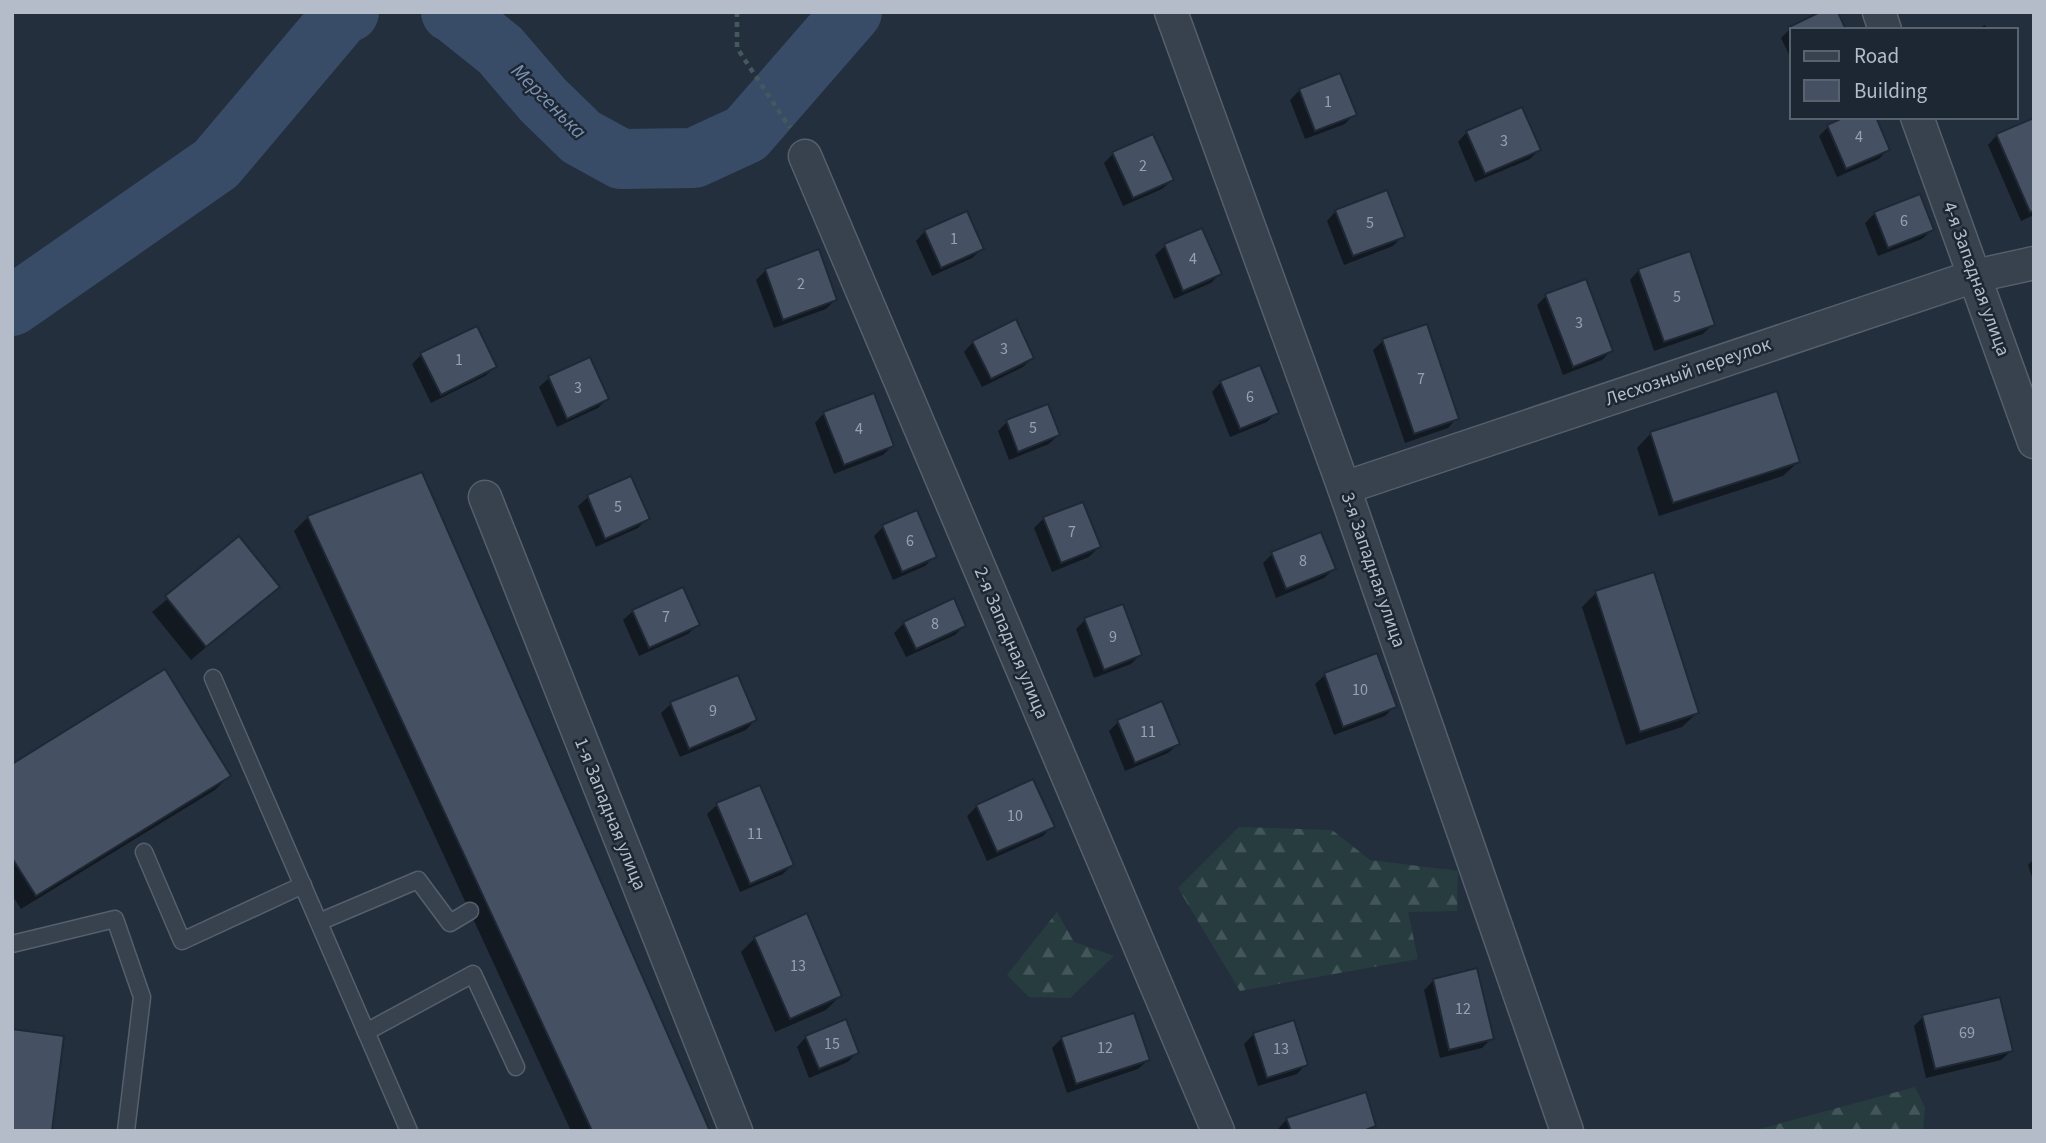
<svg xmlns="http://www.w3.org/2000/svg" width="2046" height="1143" viewBox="0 0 2046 1143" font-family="'Source Sans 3',sans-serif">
	<defs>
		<pattern id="forest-firs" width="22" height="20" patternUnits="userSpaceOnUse" patternTransform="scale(1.75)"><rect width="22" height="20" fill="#263c3f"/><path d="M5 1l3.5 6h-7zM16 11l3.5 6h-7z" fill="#435659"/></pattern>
	</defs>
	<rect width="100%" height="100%" fill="#242f3e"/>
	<g fill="url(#forest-firs)">
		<polygon points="1239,827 1332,830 1370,860 1458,871 1457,911 1408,912 1418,959 1240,991 1178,888"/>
		<polygon points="1057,912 1074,942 1114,956 1070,998 1029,997 1007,975"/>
		<polygon points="1915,1087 1925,1107 1923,1131 1752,1131"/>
	</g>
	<g fill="#0007">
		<polygon points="1985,25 1988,30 1976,30"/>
		<polygon points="1791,28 1792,30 1792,61 1781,38"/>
		<polygon points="1300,90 1354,114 1345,124 1305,139 1290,100"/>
		<polygon points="2034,119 2034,215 2021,221 1988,145 1997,135"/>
		<polygon points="1828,127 1888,149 1879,159 1837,177 1819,136"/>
		<polygon points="1467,132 1539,150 1530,159 1475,182 1458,142"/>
		<polygon points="1113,154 1172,180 1162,189 1123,206 1104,163"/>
		<polygon points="1336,211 1403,236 1393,246 1344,265 1327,221"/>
		<polygon points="1875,213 1932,230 1922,239 1878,256 1865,223"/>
		<polygon points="1202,230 1220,274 1211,283 1174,299 1155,255 1165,246"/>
		<polygon points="925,231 982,249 972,258 932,276 916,241"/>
		<polygon points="766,270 835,300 826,309 774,328 756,280"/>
		<polygon points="1639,270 1713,324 1703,334 1654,351 1630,280"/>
		<polygon points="1546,296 1611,351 1602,360 1563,375 1537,305"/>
		<polygon points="1383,341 1457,418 1448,428 1405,443 1373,350"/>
		<polygon points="973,342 1032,358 1023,367 982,387 964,352"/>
		<polygon points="421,355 495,367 485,376 431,403 412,364"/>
		<polygon points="589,360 607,399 598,408 557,427 539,387 549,378"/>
		<polygon points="1221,382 1277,412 1267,422 1230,437 1212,392"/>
		<polygon points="824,413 892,446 883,455 834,474 815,423"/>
		<polygon points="1007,422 1058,435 1049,444 1009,460 998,431"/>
		<polygon points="1651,433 1798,462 1783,476 1659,516 1637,448"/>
		<polygon points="630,479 648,518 638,528 596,547 578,506 588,497"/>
		<polygon points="308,517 708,1131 571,1131 294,531"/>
		<polygon points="1044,518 1099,547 1089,557 1052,572 1034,528"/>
		<polygon points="883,527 935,556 925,566 893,580 874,536"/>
		<polygon points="239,539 277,587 191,660 152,612"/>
		<polygon points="1272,554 1334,569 1324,578 1276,598 1263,563"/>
		<polygon points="1596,593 1697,713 1682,727 1626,745 1582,607"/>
		<polygon points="633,611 698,624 688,634 639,656 623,620"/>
		<polygon points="1085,620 1140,655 1131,664 1094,678 1076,629"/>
		<polygon points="904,623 964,626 955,635 906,657 894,633"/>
		<polygon points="1325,675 1395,706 1385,716 1334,735 1315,684"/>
		<polygon points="737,677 755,720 746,730 680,757 661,713 671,704"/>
		<polygon points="1118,722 1178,744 1168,753 1125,771 1109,731"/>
		<polygon points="12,766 229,776 215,790 21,909 12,895"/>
		<polygon points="759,787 792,865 783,874 740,892 707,814 717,805"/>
		<polygon points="977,806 1052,826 1043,836 987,861 967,816"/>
		<polygon points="2034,859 2034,883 2028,865"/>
		<polygon points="755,938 840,996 826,1010 775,1032 741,952"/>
		<polygon points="1434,980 1492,1038 1482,1048 1440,1058 1424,990"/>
		<polygon points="1923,1017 2011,1051 2001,1060 1926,1078 1914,1026"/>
		<polygon points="1254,1034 1306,1064 1297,1074 1258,1086 1244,1044"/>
		<polygon points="806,1037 857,1052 848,1062 809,1078 797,1047"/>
		<polygon points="1062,1038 1148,1060 1138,1069 1067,1093 1052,1048"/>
		<polygon points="1287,1119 1374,1126 1369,1131 1278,1131 1278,1129"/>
	</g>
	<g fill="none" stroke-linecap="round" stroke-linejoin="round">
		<g stroke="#394c67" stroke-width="60">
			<polyline points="451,12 455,14 500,50 543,100 581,137 621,159 694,158 746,134 852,12"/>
			<polyline points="12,306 216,164 341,16 349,12"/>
		</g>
	</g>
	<g fill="#455162" stroke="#1f2835" stroke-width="2">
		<polygon points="1820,12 1838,12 1846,30 1792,30 1792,33 1789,27"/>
		<polygon points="1340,73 1357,115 1315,131 1299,89"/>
		<polygon points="1522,107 1541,150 1485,174 1466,131"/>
		<polygon points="1845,117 1876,117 1890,150 1846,169 1827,125"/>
		<polygon points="2034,118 2034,211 2030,212 1996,134"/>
		<polygon points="1153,134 1174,180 1133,198 1112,152"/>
		<polygon points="1387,190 1405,237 1353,256 1335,210"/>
		<polygon points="1920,194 1934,230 1888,248 1874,212"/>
		<polygon points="967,211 984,249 941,268 924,230"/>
		<polygon points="1202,228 1222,274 1183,291 1164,244"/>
		<polygon points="819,249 837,300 783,320 765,269"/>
		<polygon points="1690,251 1715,325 1664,342 1638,269"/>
		<polygon points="1586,279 1613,351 1573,367 1545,294"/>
		<polygon points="1016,319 1034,358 991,379 972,341"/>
		<polygon points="1427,324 1459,419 1414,434 1382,339"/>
		<polygon points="477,326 497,367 441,395 420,353"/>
		<polygon points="590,357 609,399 567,419 548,376"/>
		<polygon points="1260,365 1279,413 1240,429 1220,381"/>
		<polygon points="1777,391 1800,462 1673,503 1650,432"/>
		<polygon points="874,393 894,446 844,465 823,412"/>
		<polygon points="1048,404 1060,435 1018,452 1006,420"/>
		<polygon points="422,472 710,1131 592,1131 307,516"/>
		<polygon points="631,476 650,519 605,539 587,495"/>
		<polygon points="1083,502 1101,547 1061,563 1043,517"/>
		<polygon points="917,510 937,557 902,572 882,525"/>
		<polygon points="1321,532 1336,569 1286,589 1271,552"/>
		<polygon points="239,536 280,587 206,647 165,596"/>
		<polygon points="1654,572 1699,713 1640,732 1595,591"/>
		<polygon points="683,587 700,625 649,648 632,610"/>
		<polygon points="954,598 966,626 916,649 903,622"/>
		<polygon points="1123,604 1142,655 1104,670 1084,618"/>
		<polygon points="1377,653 1397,707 1343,727 1324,673"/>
		<polygon points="165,669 231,776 36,896 12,858 12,764"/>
		<polygon points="738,675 757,720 689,749 670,702"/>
		<polygon points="1162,701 1180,744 1135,763 1117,720"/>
		<polygon points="1033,779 1055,827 997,852 976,805"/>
		<polygon points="760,785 794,865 750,884 716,803"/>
		<polygon points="807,913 842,996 790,1019 754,937"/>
		<polygon points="1477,968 1494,1039 1449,1050 1433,979"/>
		<polygon points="2000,997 2013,1051 1935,1069 1922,1015"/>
		<polygon points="1134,1013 1150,1060 1076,1084 1061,1037"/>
		<polygon points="846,1019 859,1053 819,1069 805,1036"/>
		<polygon points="1294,1020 1308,1065 1267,1078 1253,1033"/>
		<polygon points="12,1029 64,1036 52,1131 12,1131"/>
		<polygon points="1366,1092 1376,1126 1363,1131 1291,1131 1286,1118"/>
	</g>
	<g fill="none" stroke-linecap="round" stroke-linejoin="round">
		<defs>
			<g id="service">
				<polyline points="213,678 409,1131"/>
				<polyline points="144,852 182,941 303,885"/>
				<polyline points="319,922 418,880 450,923 470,911"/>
				<polyline points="12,944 115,919 142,997 126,1131"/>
				<polyline points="366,1032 473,974 516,1067"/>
			</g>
			<g id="minor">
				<polyline points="1171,12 1344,488 1567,1131"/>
				<polyline points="1879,12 1885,30"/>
				<polyline points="1917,117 2034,442"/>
				<polyline points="805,156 1218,1131"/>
				<polyline points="1344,488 1975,276 2034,263"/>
				<polyline points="485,497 736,1131"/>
			</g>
		</defs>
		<use href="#service" stroke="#565f6c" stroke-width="19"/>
		<use href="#minor" stroke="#565f6c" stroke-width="35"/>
		<polyline stroke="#44595c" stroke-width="4.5" stroke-dasharray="5 5" stroke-linecap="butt" points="737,12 737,48 790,128"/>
		<use href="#service" stroke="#38414e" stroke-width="16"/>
		<use href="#minor" stroke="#38414e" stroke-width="32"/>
	</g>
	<g text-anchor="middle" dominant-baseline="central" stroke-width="5" stroke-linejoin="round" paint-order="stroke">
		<g font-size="16" fill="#98a1af">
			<text x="1328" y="102">1</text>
			<text x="1859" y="137">4</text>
			<text x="1504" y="141">3</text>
			<text x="1143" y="166">2</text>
			<text x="1904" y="221">6</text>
			<text x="1370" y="223">5</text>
			<text x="954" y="239">1</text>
			<text x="1193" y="259">4</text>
			<text x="801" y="284">2</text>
			<text x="1677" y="297">5</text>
			<text x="1579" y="323">3</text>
			<text x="1004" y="349">3</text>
			<text x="459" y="360">1</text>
			<text x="1421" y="379">7</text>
			<text x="578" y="388">3</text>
			<text x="1250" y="397">6</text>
			<text x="1033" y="428">5</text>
			<text x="859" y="429">4</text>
			<text x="618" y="507">5</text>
			<text x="1072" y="532">7</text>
			<text x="910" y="541">6</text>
			<text x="1303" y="561">8</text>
			<text x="666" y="617">7</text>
			<text x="935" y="624">8</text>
			<text x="1113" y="637">9</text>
			<text x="1360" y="690">10</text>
			<text x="713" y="711">9</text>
			<text x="1148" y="732">11</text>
			<text x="1015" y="816">10</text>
			<text x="755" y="834">11</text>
			<text x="798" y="966">13</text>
			<text x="1463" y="1009">12</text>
			<text x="1967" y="1033">69</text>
			<text x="832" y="1044">15</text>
			<text x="1105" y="1048">12</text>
			<text x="1281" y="1049">13</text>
		</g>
		<g font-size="19" fill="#b4bcc9" stroke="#1d2633">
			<text transform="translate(1976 279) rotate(70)">4-я Западная улица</text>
			<text transform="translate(1688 372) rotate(-19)">Лесхозный переулок</text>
			<text transform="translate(1373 570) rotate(71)">3-я Западная улица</text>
			<text transform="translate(1011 643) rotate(67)">2-я Западная улица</text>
			<text transform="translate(610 814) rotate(68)">1-я Западная улица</text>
		</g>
		<g font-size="21" font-style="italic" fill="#7c92b1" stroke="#1d2633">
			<text transform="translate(549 101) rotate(45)">Мергенька</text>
		</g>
	</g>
	<rect width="2046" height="1143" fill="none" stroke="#b4bcc9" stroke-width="28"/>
	<rect x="1790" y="28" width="228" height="91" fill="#1d2633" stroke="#59626f" stroke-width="2"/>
	<rect x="1804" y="51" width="35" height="10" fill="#38414e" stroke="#59626f" stroke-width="2"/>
	<text x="1854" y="63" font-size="21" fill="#b4bcc9">Road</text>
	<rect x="1804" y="80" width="35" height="21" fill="#455162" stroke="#59626f" stroke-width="2"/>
	<text x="1854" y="98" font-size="21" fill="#b4bcc9">Building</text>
</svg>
